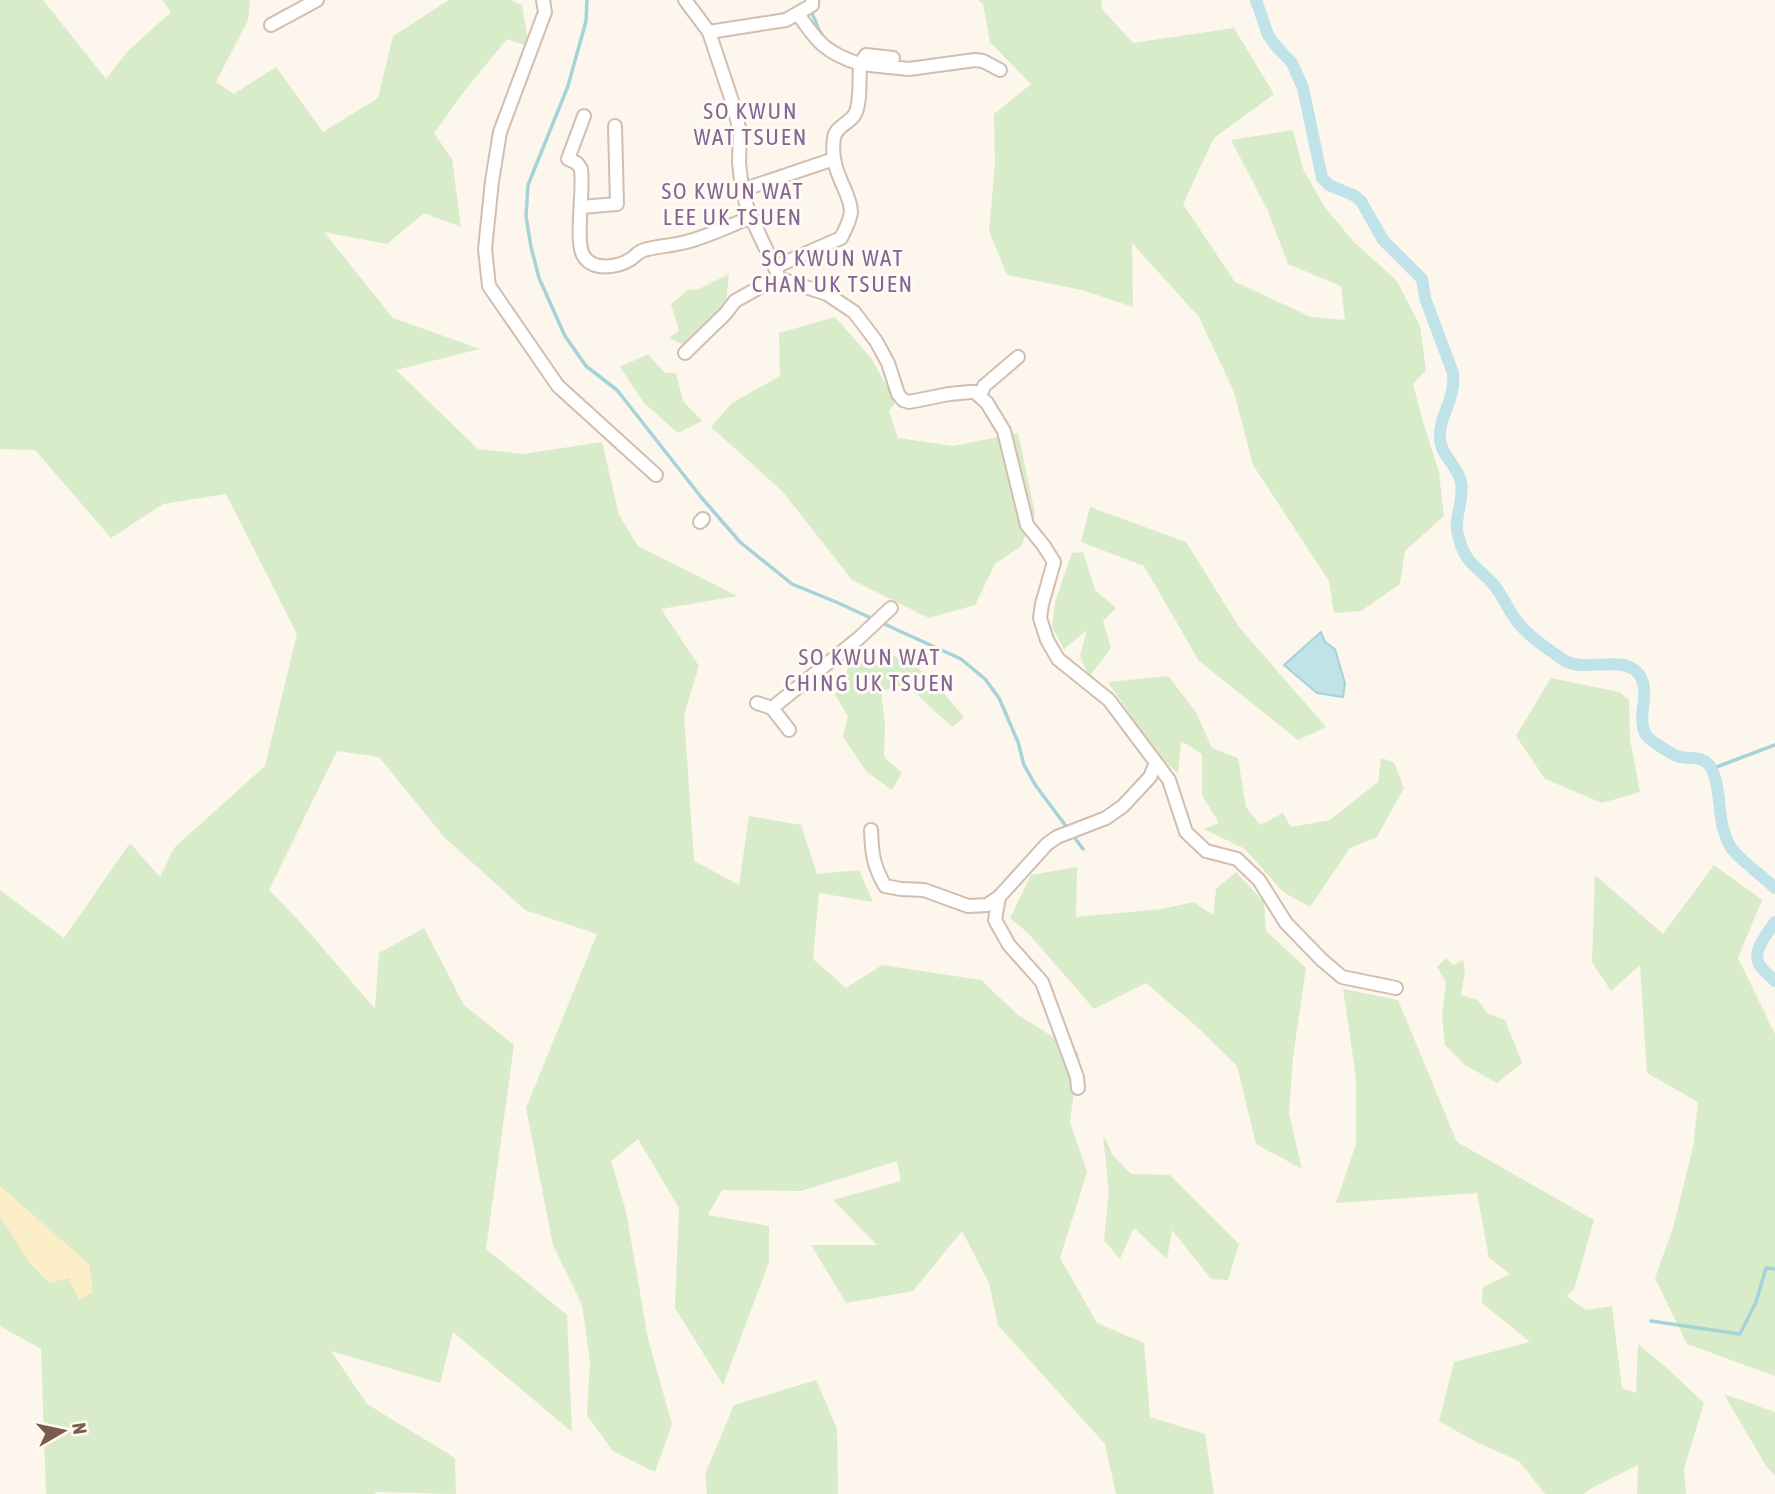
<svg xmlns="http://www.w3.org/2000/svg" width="1775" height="1494" viewBox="0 0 1775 1494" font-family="'Asap Condensed',sans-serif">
	<rect width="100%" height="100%" fill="#fdf6ec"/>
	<g fill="#d8ecc9">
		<polygon points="0,0 43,0 106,79 127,52 171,12 162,0 250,0 248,20 216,82 234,94 276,67 323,132 378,98 393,36 449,0 511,0 522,5 529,47 507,39 466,89 434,133 452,159 461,227 424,213 387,244 324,232 393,318 480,349 396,370 478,449 523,454 602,442 619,515 638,546 737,596 661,609 699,666 684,715 694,861 739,885 749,816 801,825 817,874 859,870 873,902 819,893 813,959 846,988 882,965 981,980 1018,1015 1079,1053 1070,1122 1087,1172 1060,1258 1097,1323 1144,1343 1150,1417 1205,1434 1214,1494 1116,1494 1105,1444 998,1325 989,1283 962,1231 913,1291 846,1303 811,1245 877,1245 833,1200 901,1181 897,1161 801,1191 722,1190 708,1215 769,1226 769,1262 723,1385 675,1308 679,1208 638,1139 611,1161 626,1211 648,1339 672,1424 655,1472 613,1451 587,1415 590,1362 582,1305 553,1245 526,1108 597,934 525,910 445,838 379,757 337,751 269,890 301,923 375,1009 379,953 424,928 464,1005 514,1045 486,1249 567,1315 572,1432 453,1332 440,1383 331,1351 367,1404 455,1458 456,1494 376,1492 375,1494 46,1494 41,1349 0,1326 0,890 64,938 130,843 160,877 174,848 265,766 297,634 226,494 163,504 111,538 35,450 0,449"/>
		<polygon points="978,0 1101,0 1102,9 1133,43 1234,28 1274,94 1214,138 1183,204 1235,282 1311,317 1345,320 1341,286 1288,264 1268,211 1231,140 1293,130 1303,169 1324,206 1353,241 1397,281 1420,326 1426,370 1413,384 1423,422 1439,472 1444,516 1405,551 1400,584 1361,611 1334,613 1329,581 1253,465 1234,392 1199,317 1132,243 1133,307 1082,290 1007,275 989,231 995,163 994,114 1031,84 990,42 983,4"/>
		<polygon points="729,274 726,302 686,346 669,338 679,331 671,304 688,290 699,289"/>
		<polygon points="835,317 871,358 896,402 889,411 898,438 953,446 1018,433 1035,514 1021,546 995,564 975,605 929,618 852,580 783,492 711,427 732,403 780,376 779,333"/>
		<polygon points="648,354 665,373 676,373 683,401 702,421 678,433 644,403 620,367"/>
		<polygon points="1090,507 1186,542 1239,627 1326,727 1298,740 1199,661 1144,566 1081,542"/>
		<polygon points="1083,552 1095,590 1116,608 1103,621 1111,648 1089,677 1080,656 1087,630 1064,649 1052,627 1055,602 1072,553"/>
		<polygon points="863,649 909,660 936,684 964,717 952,727 907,685 881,691 885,723 884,755 886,759 902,773 892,790 867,772 843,737 848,716 835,695 847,670"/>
		<polygon points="1168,676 1196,712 1212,748 1238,758 1246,807 1260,825 1283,813 1291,827 1330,820 1378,782 1381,758 1394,762 1404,788 1377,837 1350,848 1310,907 1283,892 1245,849 1204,829 1219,823 1202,795 1202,754 1181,741 1178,774 1156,753 1108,682"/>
		<polygon points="1551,678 1619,692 1629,700 1630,739 1640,792 1602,803 1545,779 1516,736"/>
		<polygon points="1714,865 1762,900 1738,958 1775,1034 1775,1376 1687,1344 1655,1278 1673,1228 1693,1147 1698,1102 1647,1073 1640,965 1611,991 1592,962 1595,875 1663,934"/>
		<polygon points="1077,867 1076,917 1162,909 1194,902 1213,915 1216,889 1236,872 1264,902 1266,931 1306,968 1293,1057 1289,1114 1302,1169 1256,1144 1237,1066 1196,1026 1146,983 1094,1009 1028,933 1010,918 1031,875"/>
		<polygon points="1446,958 1453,965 1463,960 1465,971 1461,995 1478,1000 1487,1013 1505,1020 1522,1063 1497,1083 1465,1065 1445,1045 1442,1016 1446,982 1437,967"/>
		<polygon points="1343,989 1398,1000 1457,1142 1594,1220 1574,1290 1566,1296 1586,1310 1612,1306 1622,1388 1636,1393 1638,1344 1668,1369 1704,1403 1684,1469 1686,1494 1637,1494 1638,1465 1592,1488 1584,1494 1545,1494 1519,1461 1476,1442 1439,1421 1454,1362 1530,1342 1482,1303 1483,1287 1510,1274 1489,1258 1477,1193 1336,1203 1356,1144 1356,1078"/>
		<polygon points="1103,1135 1113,1155 1131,1174 1170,1175 1239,1244 1228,1280 1211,1279 1172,1230 1167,1259 1134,1228 1120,1259 1104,1240 1109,1192"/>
		<polygon points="816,1380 837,1428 838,1494 707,1494 705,1474 734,1405"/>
		<polygon points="1724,1394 1775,1412 1775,1476 1766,1466"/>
	</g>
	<polygon fill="#fcefc7" points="0,1186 89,1264 93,1292 79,1300 69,1278 49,1283 29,1262 0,1216"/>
	<polygon fill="#bfe3e8" stroke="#a5d3da" stroke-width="2" points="1321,632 1325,642 1335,649 1345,683 1343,697 1317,693 1284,665"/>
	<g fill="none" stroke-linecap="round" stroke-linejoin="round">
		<g stroke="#a5d3da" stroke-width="3.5">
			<polyline points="587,0 586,21 568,86 528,185 526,216 531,247 539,278 565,336 586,366 617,390 701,497 740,542 792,584 836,602 961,659 985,679 999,698 1018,742 1024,765 1036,786 1083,849"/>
			<polyline points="810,8 819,30 825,39"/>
			<polyline points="1711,769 1775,745"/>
			<polyline points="1651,1321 1740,1334 1756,1302 1766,1268 1775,1269"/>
		</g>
		<g stroke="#bfe3e8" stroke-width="12">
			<path d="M 1256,0 L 1268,35 L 1276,46 L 1292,63 L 1303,88 L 1322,178 L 1329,185 L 1355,196 L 1361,201 L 1383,240 L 1422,279 L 1425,298 L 1453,373 C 1456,400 1438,416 1440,440 C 1442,457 1458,466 1461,482 C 1465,499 1453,518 1458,535 C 1465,564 1476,565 1494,585 C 1502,595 1507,607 1514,617 C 1525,634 1545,647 1562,659 C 1583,674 1621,654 1638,673 C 1653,692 1635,716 1646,735 C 1650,741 1670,753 1677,756 C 1686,760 1699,755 1707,763 C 1719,772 1719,809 1722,824 C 1724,832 1727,842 1732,849 C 1741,861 1763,876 1775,888"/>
			<path d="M 1775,922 C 1768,933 1752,950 1759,964 C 1762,970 1770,976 1775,981"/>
		</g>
		<defs>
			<g id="minor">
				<polyline points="543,0 545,12 500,132 492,181 485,249 489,286 558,386 656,475"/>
				<polyline points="685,0 709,32 734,107 740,132 739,162 742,190 749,213 777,272"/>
				<polyline points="271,25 317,0"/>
				<polyline points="709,32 786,20 812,5 812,0"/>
				<polyline points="893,58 866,55 860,64 909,69 975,60 983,61 1000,70"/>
				<path d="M 584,116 L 568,159 L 577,163 L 581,169 C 584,190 575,240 583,255 C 592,271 617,268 631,259 C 635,256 638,252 644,250 C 657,246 672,246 686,242 C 709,236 729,226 751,217"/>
				<polyline points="742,190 834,159"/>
				<polyline points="581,207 617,204 615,126"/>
				<path d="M 775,267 L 841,238 C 845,230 850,221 851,212 C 851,200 843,187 839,176 C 834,165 832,150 834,138 C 835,127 850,123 855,114 C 861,103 859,78 860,64 C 826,53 818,43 798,14"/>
				<polyline points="685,353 726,313 735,301 760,287 781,279 827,294 854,312 876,341 888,363 898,394 903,400 909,402 949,394 970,392 975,392 987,403 1004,431 1027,525 1044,546 1054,562 1042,604 1040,618 1047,640 1058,659 1109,700 1169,780 1186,832 1206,851 1237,859 1259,880 1286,923 1322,960 1342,977 1396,988"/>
				<polyline points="980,396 984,386 1018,357"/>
				<polyline points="700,522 703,519"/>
				<polyline points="757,703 772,708 789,730"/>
				<polyline points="772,708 859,638 891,608"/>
				<path d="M 871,830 C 872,854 873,865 885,886 L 901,889 L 924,890 L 968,906 L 987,905 L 999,897"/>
				<polyline points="1078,1088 1077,1077 1042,982 1009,945 995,920 999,897 1047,844 1057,837 1106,818 1123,806 1150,777 1156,763"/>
			</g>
		</defs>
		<use href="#minor" stroke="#d1beb0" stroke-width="16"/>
		<use href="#minor" stroke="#fff" stroke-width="12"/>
	</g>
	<g text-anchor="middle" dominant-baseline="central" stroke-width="6" stroke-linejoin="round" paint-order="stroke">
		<g font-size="23" letter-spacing="2" fill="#846695" stroke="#fffaf3">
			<text x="751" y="111">SO KWUN<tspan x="751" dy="26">WAT TSUEN</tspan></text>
			<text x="733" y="191">SO KWUN WAT<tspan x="733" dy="26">LEE UK TSUEN</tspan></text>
			<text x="833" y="258">SO KWUN WAT<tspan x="833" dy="26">CHAN UK TSUEN</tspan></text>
			<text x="870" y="657">SO KWUN WAT<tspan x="870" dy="26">CHING UK TSUEN</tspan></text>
		</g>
	</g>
	<g transform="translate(63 1431) rotate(81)" stroke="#fffaf3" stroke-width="5" paint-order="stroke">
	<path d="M0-5L12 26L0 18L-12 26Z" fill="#7a5c4d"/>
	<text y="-10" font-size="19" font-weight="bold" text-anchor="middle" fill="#7a5c4d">N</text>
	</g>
</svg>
